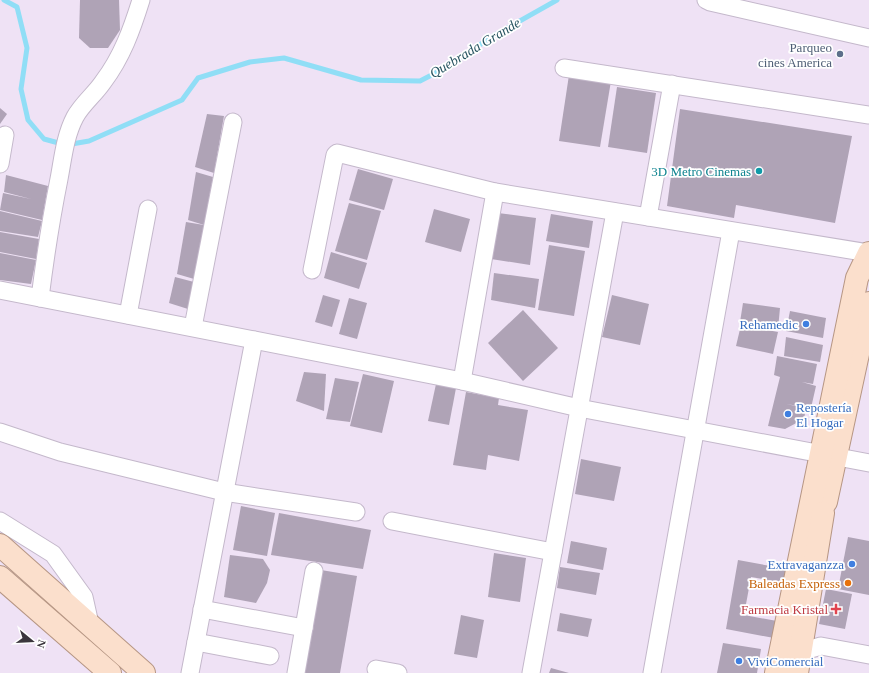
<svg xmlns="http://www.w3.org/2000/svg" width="869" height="673" viewBox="0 0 869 673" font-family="Georgia,serif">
	<rect width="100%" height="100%" fill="#efe2f5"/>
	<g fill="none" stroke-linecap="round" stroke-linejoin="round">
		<polyline stroke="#90def6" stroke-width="5" points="4,0 17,7 27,48 21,89 28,120 44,139 66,145 89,141 182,100 198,78 250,62 284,58 361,80 420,81 451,65 488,39 557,0"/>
	</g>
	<g fill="#afa3b6">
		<polygon points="80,0 119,0 120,30 108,48 90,48 79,38"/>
		<polygon points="569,75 611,81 600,147 559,141"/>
		<polygon points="617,87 656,93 647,153 608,147"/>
		<polygon points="0,108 7,114 0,124"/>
		<polygon points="680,109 852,136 835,223 736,205 734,218 667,206"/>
		<polygon points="207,114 224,116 214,173 195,167"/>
		<polygon points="358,169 393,179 384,210 349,200"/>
		<polygon points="196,172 213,177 204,225 188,220"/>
		<polygon points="6,175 48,186 42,220 0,210 3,193 31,199 4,192"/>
		<polygon points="349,203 381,211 367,260 335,251"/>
		<polygon points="434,209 470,219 461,252 425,242"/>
		<polygon points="0,211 42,221 38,237 0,231"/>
		<polygon points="498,213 536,218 530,265 491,259"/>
		<polygon points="551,214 593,221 589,248 546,241"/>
		<polygon points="186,222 204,225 194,279 177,274"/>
		<polygon points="0,232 39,239 36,259 0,252"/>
		<polygon points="549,245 585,251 574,316 538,310"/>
		<polygon points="331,252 367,263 359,289 324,278"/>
		<polygon points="0,253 36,260 31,284 0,280"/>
		<polygon points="494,273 539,279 535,308 491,300"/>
		<polygon points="175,277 194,282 188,309 169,303"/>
		<polygon points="323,295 340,300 332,327 315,322"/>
		<polygon points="612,295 649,304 640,345 602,337"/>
		<polygon points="349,298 367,303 357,339 339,334"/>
		<polygon points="743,303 780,308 778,329 740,322"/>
		<polygon points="523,310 558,348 523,381 488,343"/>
		<polygon points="790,311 826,318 823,338 786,331"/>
		<polygon points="741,325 778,332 773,354 736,346"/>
		<polygon points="786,337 823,345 820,362 784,356"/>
		<polygon points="777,356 817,364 813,384 802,382 816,386 811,408 786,404 806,408 804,419 785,429 768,426 780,377 774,375"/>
		<polygon points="304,372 326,374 324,411 296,401"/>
		<polygon points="363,374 394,381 382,433 350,426"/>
		<polygon points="335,378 359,382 350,422 326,419"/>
		<polygon points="436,384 456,388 449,425 428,421"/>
		<polygon points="466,392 499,398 498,405 528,410 519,461 488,455 486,470 453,465"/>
		<polygon points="581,459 621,467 614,501 575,494"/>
		<polygon points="241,506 275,513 267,556 233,550"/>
		<polygon points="279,513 371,530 363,569 271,555"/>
		<polygon points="848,537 869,541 869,595 838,589"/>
		<polygon points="571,541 607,548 603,570 567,563"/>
		<polygon points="494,553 526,558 520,602 488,597"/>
		<polygon points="230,555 263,559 270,570 267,583 256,603 224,597"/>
		<polygon points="738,560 787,569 784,583 751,577 744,615 777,621 774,638 726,629"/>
		<polygon points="560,567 600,573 596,595 557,588"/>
		<polygon points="321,570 357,576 340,673 303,673"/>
		<polygon points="826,589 852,594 845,629 819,624"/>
		<polygon points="560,613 592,619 588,637 557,631"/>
		<polygon points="461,615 484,620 477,658 454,654"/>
		<polygon points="723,643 761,649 757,673 717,673"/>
		<polygon points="551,668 569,673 549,673"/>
	</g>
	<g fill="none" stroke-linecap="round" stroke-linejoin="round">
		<defs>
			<g id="minor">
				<polyline points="706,0 710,2 869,38"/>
				<polyline points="564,68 869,115"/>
				<polyline points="0,164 5,135"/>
				<polyline points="648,217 672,84"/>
				<polyline points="312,270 335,155 337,153 495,192 869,253"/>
				<polyline points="0,290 462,381 579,408 869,463"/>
				<path d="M 40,298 C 45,258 51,219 59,179 C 63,158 65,136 75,117 C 82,104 95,94 103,82 C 122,57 132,29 141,0"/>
				<polyline points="128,315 148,209"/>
				<polyline points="193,327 233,122"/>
				<polyline points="462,381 495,192"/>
				<polyline points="0,432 60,452 224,492 356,512"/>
				<polyline points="0,521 53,554 84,597 90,624"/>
				<polyline points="392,521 553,552"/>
				<polyline points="202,609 304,628"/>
				<polyline points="196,642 270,656"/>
				<polyline points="800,652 821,646 869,655"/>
				<polyline points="376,669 398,673"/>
				<polyline points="190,673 254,340"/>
				<polyline points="296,673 314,571"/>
				<polyline points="531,673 615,212"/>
				<polyline points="652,673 731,231"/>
			</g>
			<g id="major">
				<polyline points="826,502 869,303"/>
				<polyline points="0,545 144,673"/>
				<polyline points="0,577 110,673"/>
				<polyline points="776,673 857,278 869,253"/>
				<polyline points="797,673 823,513"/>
			</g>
		</defs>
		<use href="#minor" stroke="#c4b8cb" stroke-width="19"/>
		<use href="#major" stroke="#b69684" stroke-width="24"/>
		<use href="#minor" stroke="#fff" stroke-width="17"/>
		<use href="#major" stroke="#fbdfcc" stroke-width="22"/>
	</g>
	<circle fill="#5c6f8a" stroke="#fff" stroke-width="1.5" cx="840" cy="54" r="4"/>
	<circle fill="#0f9aa8" stroke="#fff" stroke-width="1.5" cx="759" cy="171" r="4"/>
	<g fill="#3f7fe0" stroke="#fff" stroke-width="1.5">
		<circle cx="806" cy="324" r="4"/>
		<circle cx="788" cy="414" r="4"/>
		<circle cx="852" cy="564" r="4"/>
		<circle cx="739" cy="661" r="4"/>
	</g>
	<circle fill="#e8710a" stroke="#fff" stroke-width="1.5" cx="848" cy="583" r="4"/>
	<path fill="#e0444e" stroke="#fff" stroke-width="1.5" d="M834 603h4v4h4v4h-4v4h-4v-4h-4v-4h4z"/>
	<g text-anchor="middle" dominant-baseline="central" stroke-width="3.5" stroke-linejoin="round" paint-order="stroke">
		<g font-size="13" fill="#4e5e75" stroke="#fff" text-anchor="end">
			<text x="832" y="47">Parqueo<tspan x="832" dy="15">cines America</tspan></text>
		</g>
		<g font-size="13" fill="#0d838f" stroke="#fff" text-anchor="end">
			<text x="751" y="171">3D Metro Cinemas</text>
		</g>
		<g font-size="13" fill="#366cbe" stroke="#fff" text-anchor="end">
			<text x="798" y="324">Rehamedic</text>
			<text x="796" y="407" text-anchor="start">Repostería<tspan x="796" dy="15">El Hogar</tspan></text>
			<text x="844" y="564">Extravaganzza</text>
			<text x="747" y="661" text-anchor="start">ViviComercial</text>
		</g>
		<g font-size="13" fill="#c56008" stroke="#fff" text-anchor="end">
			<text x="840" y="583">Baleadas Express</text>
		</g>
		<g font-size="13" fill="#be3a42" stroke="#fff" text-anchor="end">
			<text x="828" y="609">Farmacia Kristal</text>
		</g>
		<g font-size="14" font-style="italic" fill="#24515e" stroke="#fff">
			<text transform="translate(475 48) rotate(-31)">Quebrada Grande</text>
		</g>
	</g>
	<g transform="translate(32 641) rotate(108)" stroke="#ffffff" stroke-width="3" paint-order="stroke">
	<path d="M0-3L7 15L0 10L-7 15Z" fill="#3b363d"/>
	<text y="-6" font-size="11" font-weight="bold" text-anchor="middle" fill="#3b363d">N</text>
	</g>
</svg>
